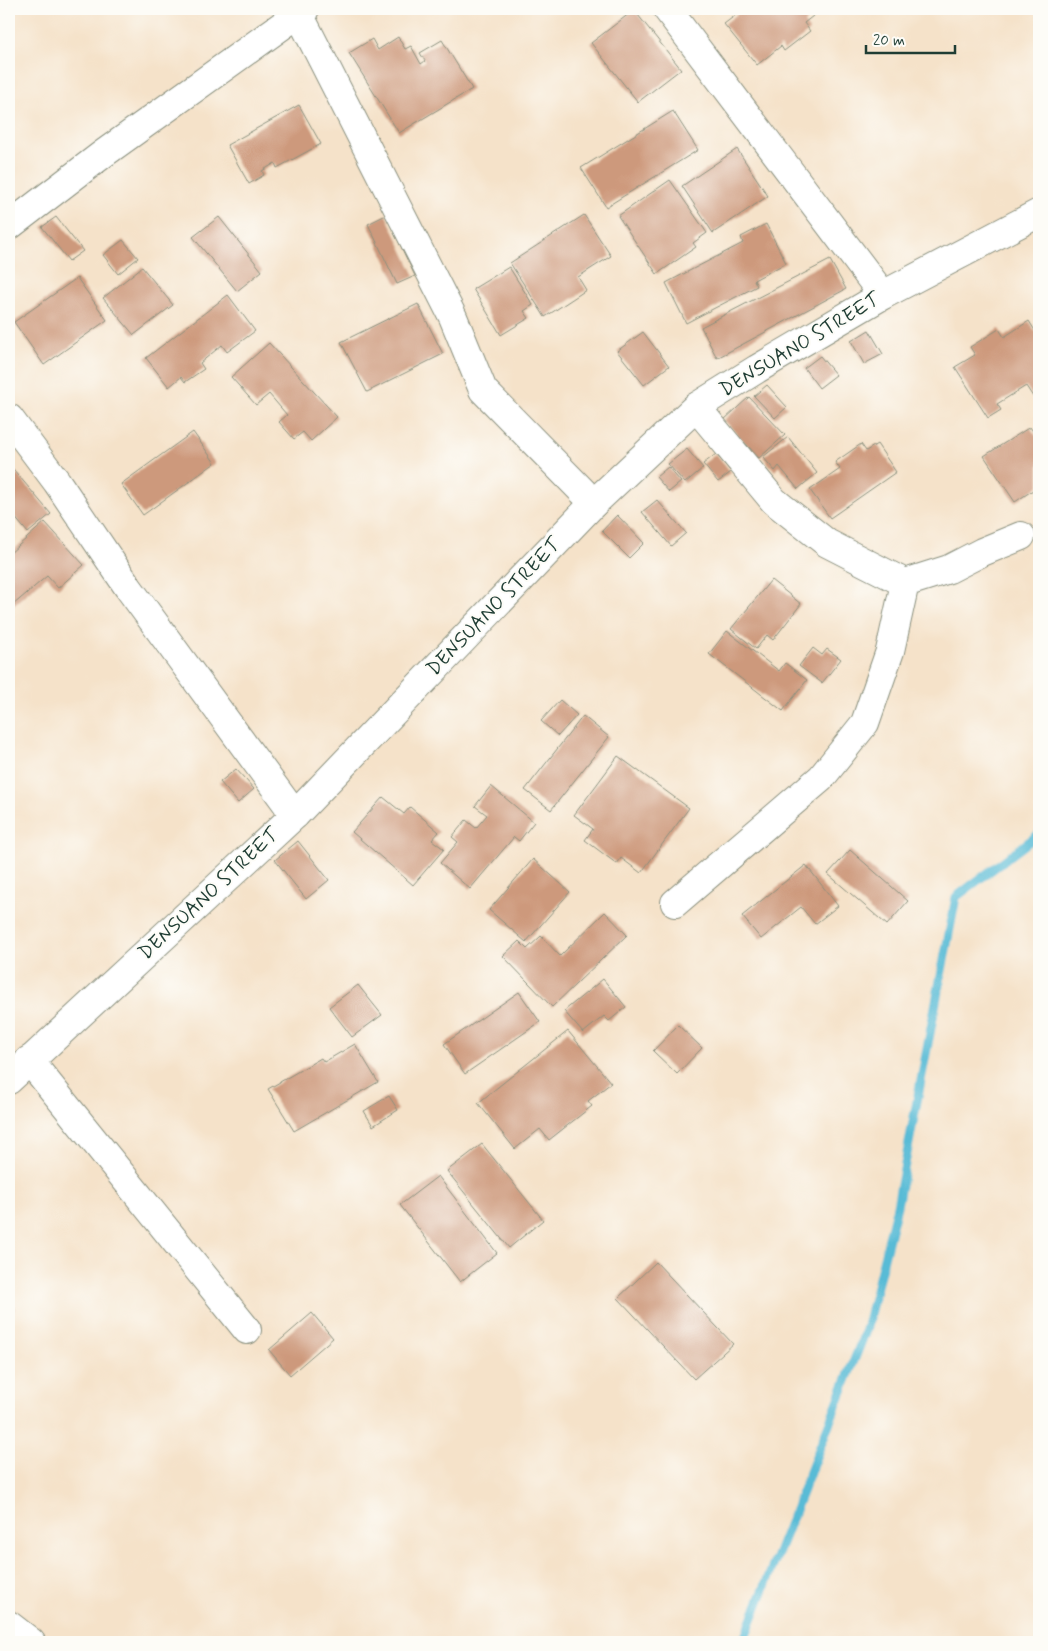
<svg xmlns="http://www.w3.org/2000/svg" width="1048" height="1651" viewBox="0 0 1048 1651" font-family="Mynerve,sans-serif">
	<rect width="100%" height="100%" fill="#fdfcf7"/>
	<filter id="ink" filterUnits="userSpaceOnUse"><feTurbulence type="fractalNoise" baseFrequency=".02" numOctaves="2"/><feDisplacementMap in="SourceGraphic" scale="10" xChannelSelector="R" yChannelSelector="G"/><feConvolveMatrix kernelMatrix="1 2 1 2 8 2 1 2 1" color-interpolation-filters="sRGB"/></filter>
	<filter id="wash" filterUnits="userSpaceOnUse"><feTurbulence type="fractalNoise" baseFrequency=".0096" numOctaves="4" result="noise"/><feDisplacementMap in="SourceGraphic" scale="20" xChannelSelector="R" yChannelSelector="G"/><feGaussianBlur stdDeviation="1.12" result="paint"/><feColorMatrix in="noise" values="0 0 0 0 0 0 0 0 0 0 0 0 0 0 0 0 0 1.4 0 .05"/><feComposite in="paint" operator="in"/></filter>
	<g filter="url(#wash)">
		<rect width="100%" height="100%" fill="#f5e2c9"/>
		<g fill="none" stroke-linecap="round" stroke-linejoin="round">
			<polyline stroke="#58bbd6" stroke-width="9" points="743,1642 866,1330 897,1206 956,897 1039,834"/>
		</g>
		<g id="blocks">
			<g fill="#cd997b">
				<polygon points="744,9 822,9 804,23 810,31 784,51 781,46 757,65 724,24"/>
				<polygon points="634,10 681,69 638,102 591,43"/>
				<polygon points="398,37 405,49 411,46 421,64 425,61 420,53 442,40 472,89 399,133 349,53 372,39 378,50"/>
				<polygon points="299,105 321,144 277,168 275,163 262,171 264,175 249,184 227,145"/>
				<polygon points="673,111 698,150 606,207 581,168"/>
				<polygon points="737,149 768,196 713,233 682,186"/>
				<polygon points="670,180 707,233 693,243 696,247 657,274 618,216"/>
				<polygon points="386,215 415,276 397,284 368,224"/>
				<polygon points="584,215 611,256 578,277 586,290 545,317 510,263"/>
				<polygon points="56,217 83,251 69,261 42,227"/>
				<polygon points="219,217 262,271 237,291 193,237"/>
				<polygon points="766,224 786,263 754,280 757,286 686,323 666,283 743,243 741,237"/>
				<polygon points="123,240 138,258 118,274 103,255"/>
				<polygon points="830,260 846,289 717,358 701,327"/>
				<polygon points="142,267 173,305 134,335 103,298"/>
				<polygon points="509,267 533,305 524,311 529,318 501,335 473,289"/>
				<polygon points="77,278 107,320 44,365 14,322"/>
				<polygon points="228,295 255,331 227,352 222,345 200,363 204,369 185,382 181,377 169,387 146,358"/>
				<polygon points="418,304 443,354 367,392 341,342"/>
				<polygon points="1029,321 1039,337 1039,406 1026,386 997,404 1001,410 988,418 955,367 975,355 970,347 999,329 1004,337"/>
				<polygon points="869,330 883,354 864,364 851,341"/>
				<polygon points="643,332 669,366 644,385 617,351"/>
				<polygon points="269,343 337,417 311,441 303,432 294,439 279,422 287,415 269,394 256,405 231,377"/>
				<polygon points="820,356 836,375 819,388 804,368"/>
				<polygon points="767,385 787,407 775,418 754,396"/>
				<polygon points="749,397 785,435 759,458 724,420"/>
				<polygon points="1030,427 1039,440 1039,486 1015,502 984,456"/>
				<polygon points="193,432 215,463 143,515 121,484"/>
				<polygon points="788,437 817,473 798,489 779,466 775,471 763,457"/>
				<polygon points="861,444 866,451 877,444 896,472 830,518 810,490 840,469 835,462"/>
				<polygon points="687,449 703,468 685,483 668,464"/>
				<polygon points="716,454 731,472 718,482 703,464"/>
				<polygon points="668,467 681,482 669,492 656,477"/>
				<polygon points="13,469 51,514 28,533 9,510 9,473"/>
				<polygon points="657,500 686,533 671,546 642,512"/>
				<polygon points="617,515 644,543 629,558 602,531"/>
				<polygon points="45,522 84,565 58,588 47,576 13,605 9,600 9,554"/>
				<polygon points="771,580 801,604 773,640 767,635 756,649 731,629"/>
				<polygon points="727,631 779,671 785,663 807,680 783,711 709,654"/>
				<polygon points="813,648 822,655 827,649 841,659 822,683 799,666"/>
				<polygon points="560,700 577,715 558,736 541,721"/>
				<polygon points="583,716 609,737 551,810 525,790"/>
				<polygon points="618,756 689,808 641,873 621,858 617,864 585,840 593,829 574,815"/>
				<polygon points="236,769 254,789 238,803 220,782"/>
				<polygon points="491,786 534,822 519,841 514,837 470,889 440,863 458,842 452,837 466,820 476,828 487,815 475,806"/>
				<polygon points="383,797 404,814 410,807 439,832 432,840 444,849 413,885 352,832"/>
				<polygon points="298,841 329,880 306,899 275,860"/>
				<polygon points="850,850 908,901 887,925 828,874"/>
				<polygon points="533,859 570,892 526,942 489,910"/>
				<polygon points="806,865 838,906 815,924 801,907 761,939 742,916"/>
				<polygon points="605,912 627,935 552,1007 503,956 519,941 527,949 541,936 560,956"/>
				<polygon points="603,979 626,1007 609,1021 604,1016 583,1033 564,1011"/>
				<polygon points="358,985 382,1015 352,1037 329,1007"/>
				<polygon points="519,992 540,1022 465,1074 444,1044"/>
				<polygon points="678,1025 702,1048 677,1074 653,1051"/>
				<polygon points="568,1031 611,1083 588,1101 592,1106 549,1140 540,1129 515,1149 478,1103"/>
				<polygon points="355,1044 378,1082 294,1131 268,1089 321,1058 324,1062"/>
				<polygon points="389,1096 398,1110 373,1126 364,1111"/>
				<polygon points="482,1144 543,1220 509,1248 447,1171"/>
				<polygon points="438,1176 497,1253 460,1282 400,1205"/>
				<polygon points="656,1262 733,1344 694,1379 618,1298"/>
				<polygon points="9,1301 15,1309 9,1314"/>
				<polygon points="312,1313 333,1338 290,1375 269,1350"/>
			</g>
		</g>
	</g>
	<g filter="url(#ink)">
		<use href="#blocks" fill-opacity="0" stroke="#8a907e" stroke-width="1"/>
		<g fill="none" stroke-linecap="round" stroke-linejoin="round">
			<defs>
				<g id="street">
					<polyline points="667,9 883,295"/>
					<polyline points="299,14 453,317 483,390 594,503"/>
					<polyline points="9,226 103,154 305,9"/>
					<polyline points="696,407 774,501 827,543 905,583"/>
					<polyline points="9,418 57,482 128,587 295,815"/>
					<polyline points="675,903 821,778 865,723 890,651 905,583 949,569 982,552 1021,536"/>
					<polyline points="29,1060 247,1330"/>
					<polyline points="9,1080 295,815 594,503 696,407 757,369 883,295 1039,213"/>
					<polyline points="9,1625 31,1642"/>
				</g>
			</defs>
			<use href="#street" stroke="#8a907e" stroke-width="30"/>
			<use href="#street" stroke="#fff" stroke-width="28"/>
		</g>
	</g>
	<g text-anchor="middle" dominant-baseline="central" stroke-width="4" stroke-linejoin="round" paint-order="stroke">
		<g font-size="20" fill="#1f3d34" stroke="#fdfcf7">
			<text transform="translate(800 345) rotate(-31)">DENSUANO STREET</text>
			<text transform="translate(494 607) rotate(-46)">DENSUANO STREET</text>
			<text transform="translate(209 894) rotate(-43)">DENSUANO STREET</text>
		</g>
	</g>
	<rect width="1048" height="1651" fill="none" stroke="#fdfcf7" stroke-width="30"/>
	<path d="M866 45v8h89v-8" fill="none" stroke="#1f3d34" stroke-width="2.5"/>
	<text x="873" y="45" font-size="15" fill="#1f3d34" stroke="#fdfcf7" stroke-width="4" paint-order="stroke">20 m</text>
</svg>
